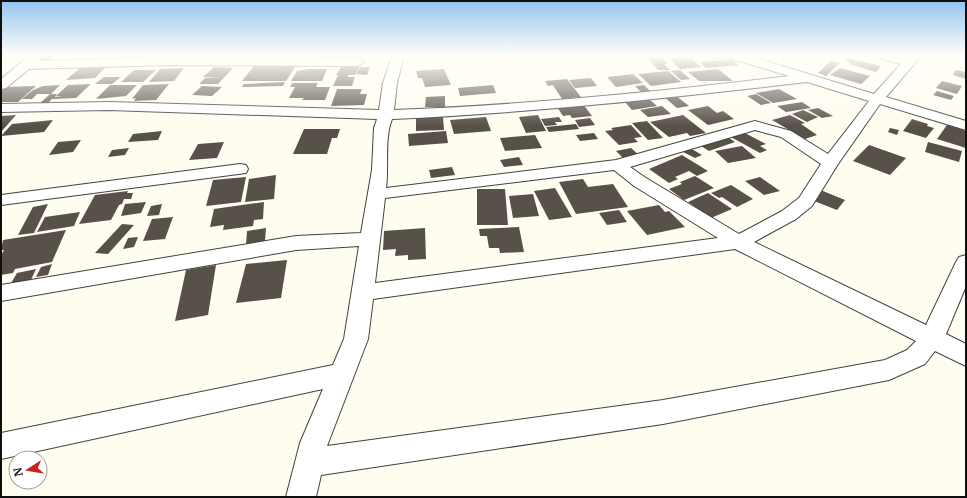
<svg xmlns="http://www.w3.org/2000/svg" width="967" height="498" viewBox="0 0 967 498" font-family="Merriweather,serif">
	<rect width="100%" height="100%" fill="#fffdf0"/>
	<g fill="#58514a">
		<polygon points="40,56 54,56 51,60 35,60"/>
		<polygon points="646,56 661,56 668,63 664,64 670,70 658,70"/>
		<polygon points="710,56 725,56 727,58 714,59"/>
		<polygon points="690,57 701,67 680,69 670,59"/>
		<polygon points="848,58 881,66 876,72 849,64 851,63 844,61"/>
		<polygon points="730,59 739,65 706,68 699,62"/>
		<polygon points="831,61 840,63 826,76 818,73"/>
		<polygon points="108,65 95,78 66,80 81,67"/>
		<polygon points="254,66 296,66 286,81 242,81"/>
		<polygon points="214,67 233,68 218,84 199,84 205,78 222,78 203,77"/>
		<polygon points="341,67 359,67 355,75 348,75 348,77 355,77 352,86 333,86 338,75 345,75 336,75"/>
		<polygon points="360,67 370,67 367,75 356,74"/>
		<polygon points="184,68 174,81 149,82 160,69"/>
		<polygon points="840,68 870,76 861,84 830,75"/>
		<polygon points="309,69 327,69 322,81 291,81 297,71"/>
		<polygon points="444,69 451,85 425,87 422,78 418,78 416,71"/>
		<polygon points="718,69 733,81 699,81 688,72"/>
		<polygon points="134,70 156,70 143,82 121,82"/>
		<polygon points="680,70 690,79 681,80 671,71"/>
		<polygon points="956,70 966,72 966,79 953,75"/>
		<polygon points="668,71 681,82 651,86 638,74"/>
		<polygon points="633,74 643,83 616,87 607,77"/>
		<polygon points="104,77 121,77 112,84 95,84"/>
		<polygon points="591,78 597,86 575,88 569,80"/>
		<polygon points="567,79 581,97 562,99 553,85 548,86 545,81"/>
		<polygon points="942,81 962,86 957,94 936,88"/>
		<polygon points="285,82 283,86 242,87 244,84"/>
		<polygon points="292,83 318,83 316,87 330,87 325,100 302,100 304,98 289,98 295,87 310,87 290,87"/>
		<polygon points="91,84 76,98 52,99 46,105 38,105 50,94 57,94 55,97 62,96 56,96 68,85"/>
		<polygon points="169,84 156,100 134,101 136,98 132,99 143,85"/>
		<polygon points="60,85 51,94 37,94 32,99 22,99 33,90 43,86"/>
		<polygon points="110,85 137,85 126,96 96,99"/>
		<polygon points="493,85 496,93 460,96 458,88"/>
		<polygon points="644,85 651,92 642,93 635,86"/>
		<polygon points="36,86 18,102 1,102 1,90 5,87"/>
		<polygon points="202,86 222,87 212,96 192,95"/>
		<polygon points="337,89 362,89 360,94 367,94 364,105 331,106"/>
		<polygon points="779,89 797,99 773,103 756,93"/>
		<polygon points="937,91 954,96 951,100 933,95"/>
		<polygon points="756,94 771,103 761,105 747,96"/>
		<polygon points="675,95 689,106 677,108 663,96"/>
		<polygon points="445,96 445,107 425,107 426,97"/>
		<polygon points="649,99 657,106 632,110 625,102"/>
		<polygon points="802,102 811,108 786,112 777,106"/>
		<polygon points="583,104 592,116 572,118 570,115 563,116 557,107"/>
		<polygon points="662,106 671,114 648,117 640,110"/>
		<polygon points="708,106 717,113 723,111 734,119 708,125 688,110"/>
		<polygon points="818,108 833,116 822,118 808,110"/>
		<polygon points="803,110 818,117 807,122 792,114"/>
		<polygon points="16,115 1,132 1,116"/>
		<polygon points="538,115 546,131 526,133 519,117"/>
		<polygon points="683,115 706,133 690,136 687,133 669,137 650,122"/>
		<polygon points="790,115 805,123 801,124 817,135 805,139 772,120"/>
		<polygon points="443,117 444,130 416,131 416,118"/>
		<polygon points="486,117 491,131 454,134 450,120"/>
		<polygon points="559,117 562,122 555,122 557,125 545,126 541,119"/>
		<polygon points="590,118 595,125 579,127 575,120"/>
		<polygon points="912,119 928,124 927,126 934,128 926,138 903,131"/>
		<polygon points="53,120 44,132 1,136 12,124"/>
		<polygon points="647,121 663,138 648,140 632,123"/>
		<polygon points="576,124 579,129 549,132 546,127"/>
		<polygon points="631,125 642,137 634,138 638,142 619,145 605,131 613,130 611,128"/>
		<polygon points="947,125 966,131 966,148 937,139"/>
		<polygon points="890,128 899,130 897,135 888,132"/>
		<polygon points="304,129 340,129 337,138 332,138 327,154 293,154"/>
		<polygon points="162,131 158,140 128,142 133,134"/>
		<polygon points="446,131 448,143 409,146 408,134"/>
		<polygon points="741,131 766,144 760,146 767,150 760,153 729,136"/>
		<polygon points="594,133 598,139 580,141 576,135"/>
		<polygon points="535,135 542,148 505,151 500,138"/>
		<polygon points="726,136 735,142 709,151 701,146"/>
		<polygon points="81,140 73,152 49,155 58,142"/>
		<polygon points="224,142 217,158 189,160 198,144"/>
		<polygon points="928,142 962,151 959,162 925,152"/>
		<polygon points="869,145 906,158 890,175 853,161"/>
		<polygon points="742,146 756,158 728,163 715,151"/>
		<polygon points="129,148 125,155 108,157 112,150"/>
		<polygon points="631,148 639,155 623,158 616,151"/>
		<polygon points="690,148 702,155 695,158 683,152"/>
		<polygon points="682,155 708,171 697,176 689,171 675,177 678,179 669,183 649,169"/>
		<polygon points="519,157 523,165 504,167 500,160"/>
		<polygon points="452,167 455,175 431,178 429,170"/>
		<polygon points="276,175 274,199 245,202 249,179"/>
		<polygon points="695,176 714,188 684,200 669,189 682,184 680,182"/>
		<polygon points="246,177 241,202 206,206 213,180"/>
		<polygon points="760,177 780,191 764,195 745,181"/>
		<polygon points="583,179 588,187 613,184 628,207 576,214 559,182"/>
		<polygon points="731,185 753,199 737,207 722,197 719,198 711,193"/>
		<polygon points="555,188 572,217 549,220 534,191"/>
		<polygon points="477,189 505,189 508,225 477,225"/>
		<polygon points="818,189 845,200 837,210 809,199"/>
		<polygon points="128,191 127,193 133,193 131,199 124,199 122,204 119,205 111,220 79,224 95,195"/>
		<polygon points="708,193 732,209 711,218 688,202"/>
		<polygon points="533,194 539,216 513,218 509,196"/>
		<polygon points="146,202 141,213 121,216 125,204"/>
		<polygon points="264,202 263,219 254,220 253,226 223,230 224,225 210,227 214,209"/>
		<polygon points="48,204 34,233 18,235 33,207"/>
		<polygon points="162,204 159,215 147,216 151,206"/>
		<polygon points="659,205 665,212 669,211 685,227 647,235 627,211"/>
		<polygon points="619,210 627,222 607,225 599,213"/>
		<polygon points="80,212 74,226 37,232 45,217"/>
		<polygon points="173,217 165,239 143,241 152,219"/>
		<polygon points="122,224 134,225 108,254 95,253"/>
		<polygon points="519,227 524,252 500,253 499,248 489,248 487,236 480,236 479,229"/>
		<polygon points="266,228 265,241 246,244 247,231"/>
		<polygon points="425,228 426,259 408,260 408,255 395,256 396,249 383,250 384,231"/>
		<polygon points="66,230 52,262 15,269 13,273 1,275 1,255 4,250 1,250 3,240"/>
		<polygon points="138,237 134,247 123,249 128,238"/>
		<polygon points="287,260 281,298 236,303 246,264"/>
		<polygon points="52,264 48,275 36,277 41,267"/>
		<polygon points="216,265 208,315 175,321 186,270"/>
		<polygon points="36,269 30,282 10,285 17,273"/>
	</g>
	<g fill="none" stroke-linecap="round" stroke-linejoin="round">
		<defs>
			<g id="street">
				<polygon points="29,56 43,56 38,61 167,57 358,58 364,62 358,66 167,65 29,69 6,88 1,89 1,79"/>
				<path d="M 392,56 L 404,56 L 397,83 L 394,110 C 526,105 658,92 789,76 L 732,59 L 730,56 L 750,56 L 874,94 L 901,64 L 881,59 L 879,56 L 899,56 L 906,58 L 908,56 L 921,56 L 886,97 L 966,121 L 966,130 L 880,104 L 838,164 L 812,206 L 796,219 L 754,242 L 926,325 L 956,262 L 959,257 L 966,255 L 966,286 L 946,334 L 966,344 L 966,366 L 935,351 L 925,364 L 889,380 L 663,424 L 321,475 L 316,497 L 286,497 L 300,443 L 323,389 L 1,459 L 1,433 L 333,365 L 344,339 L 359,246 L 296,250 L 1,301 L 1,285 L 296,236 L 361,233 L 372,170 L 374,128 L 377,119 L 109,110 L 1,112 L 1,104 L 109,102 L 379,110 L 383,83 ZM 807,82 L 869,101 L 828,154 L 791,131 L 755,121 L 616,160 L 386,188 C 389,166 384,140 392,119 C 531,113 669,98 807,82 ZM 755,130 L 781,137 L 821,164 L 799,198 L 782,211 L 739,234 L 646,178 L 630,167 ZM 614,170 L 634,186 L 718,238 L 375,283 L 385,198 ZM 735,249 L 916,341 L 907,350 L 885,360 L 663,400 L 327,446 L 368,339 L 373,299 Z"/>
				<polygon points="240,164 246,165 248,169 246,173 1,205 1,195"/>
			</g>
		</defs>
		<use href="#street" stroke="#424242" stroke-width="2"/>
		<use href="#street" fill="#fff" fill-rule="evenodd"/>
	</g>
	<linearGradient id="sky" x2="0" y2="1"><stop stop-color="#92c3f0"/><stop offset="0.44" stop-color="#fffef8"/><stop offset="1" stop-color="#fffef8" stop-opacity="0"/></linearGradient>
	<rect width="967" height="126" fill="url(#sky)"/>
	<rect width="967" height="498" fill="none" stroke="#0f0f0f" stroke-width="4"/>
	<g transform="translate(28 470) rotate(258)"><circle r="19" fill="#ffffff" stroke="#9f9f9f"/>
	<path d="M0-3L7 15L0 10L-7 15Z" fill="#ca221b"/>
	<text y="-6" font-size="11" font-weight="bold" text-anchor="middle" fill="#0f0f0f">N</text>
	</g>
</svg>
